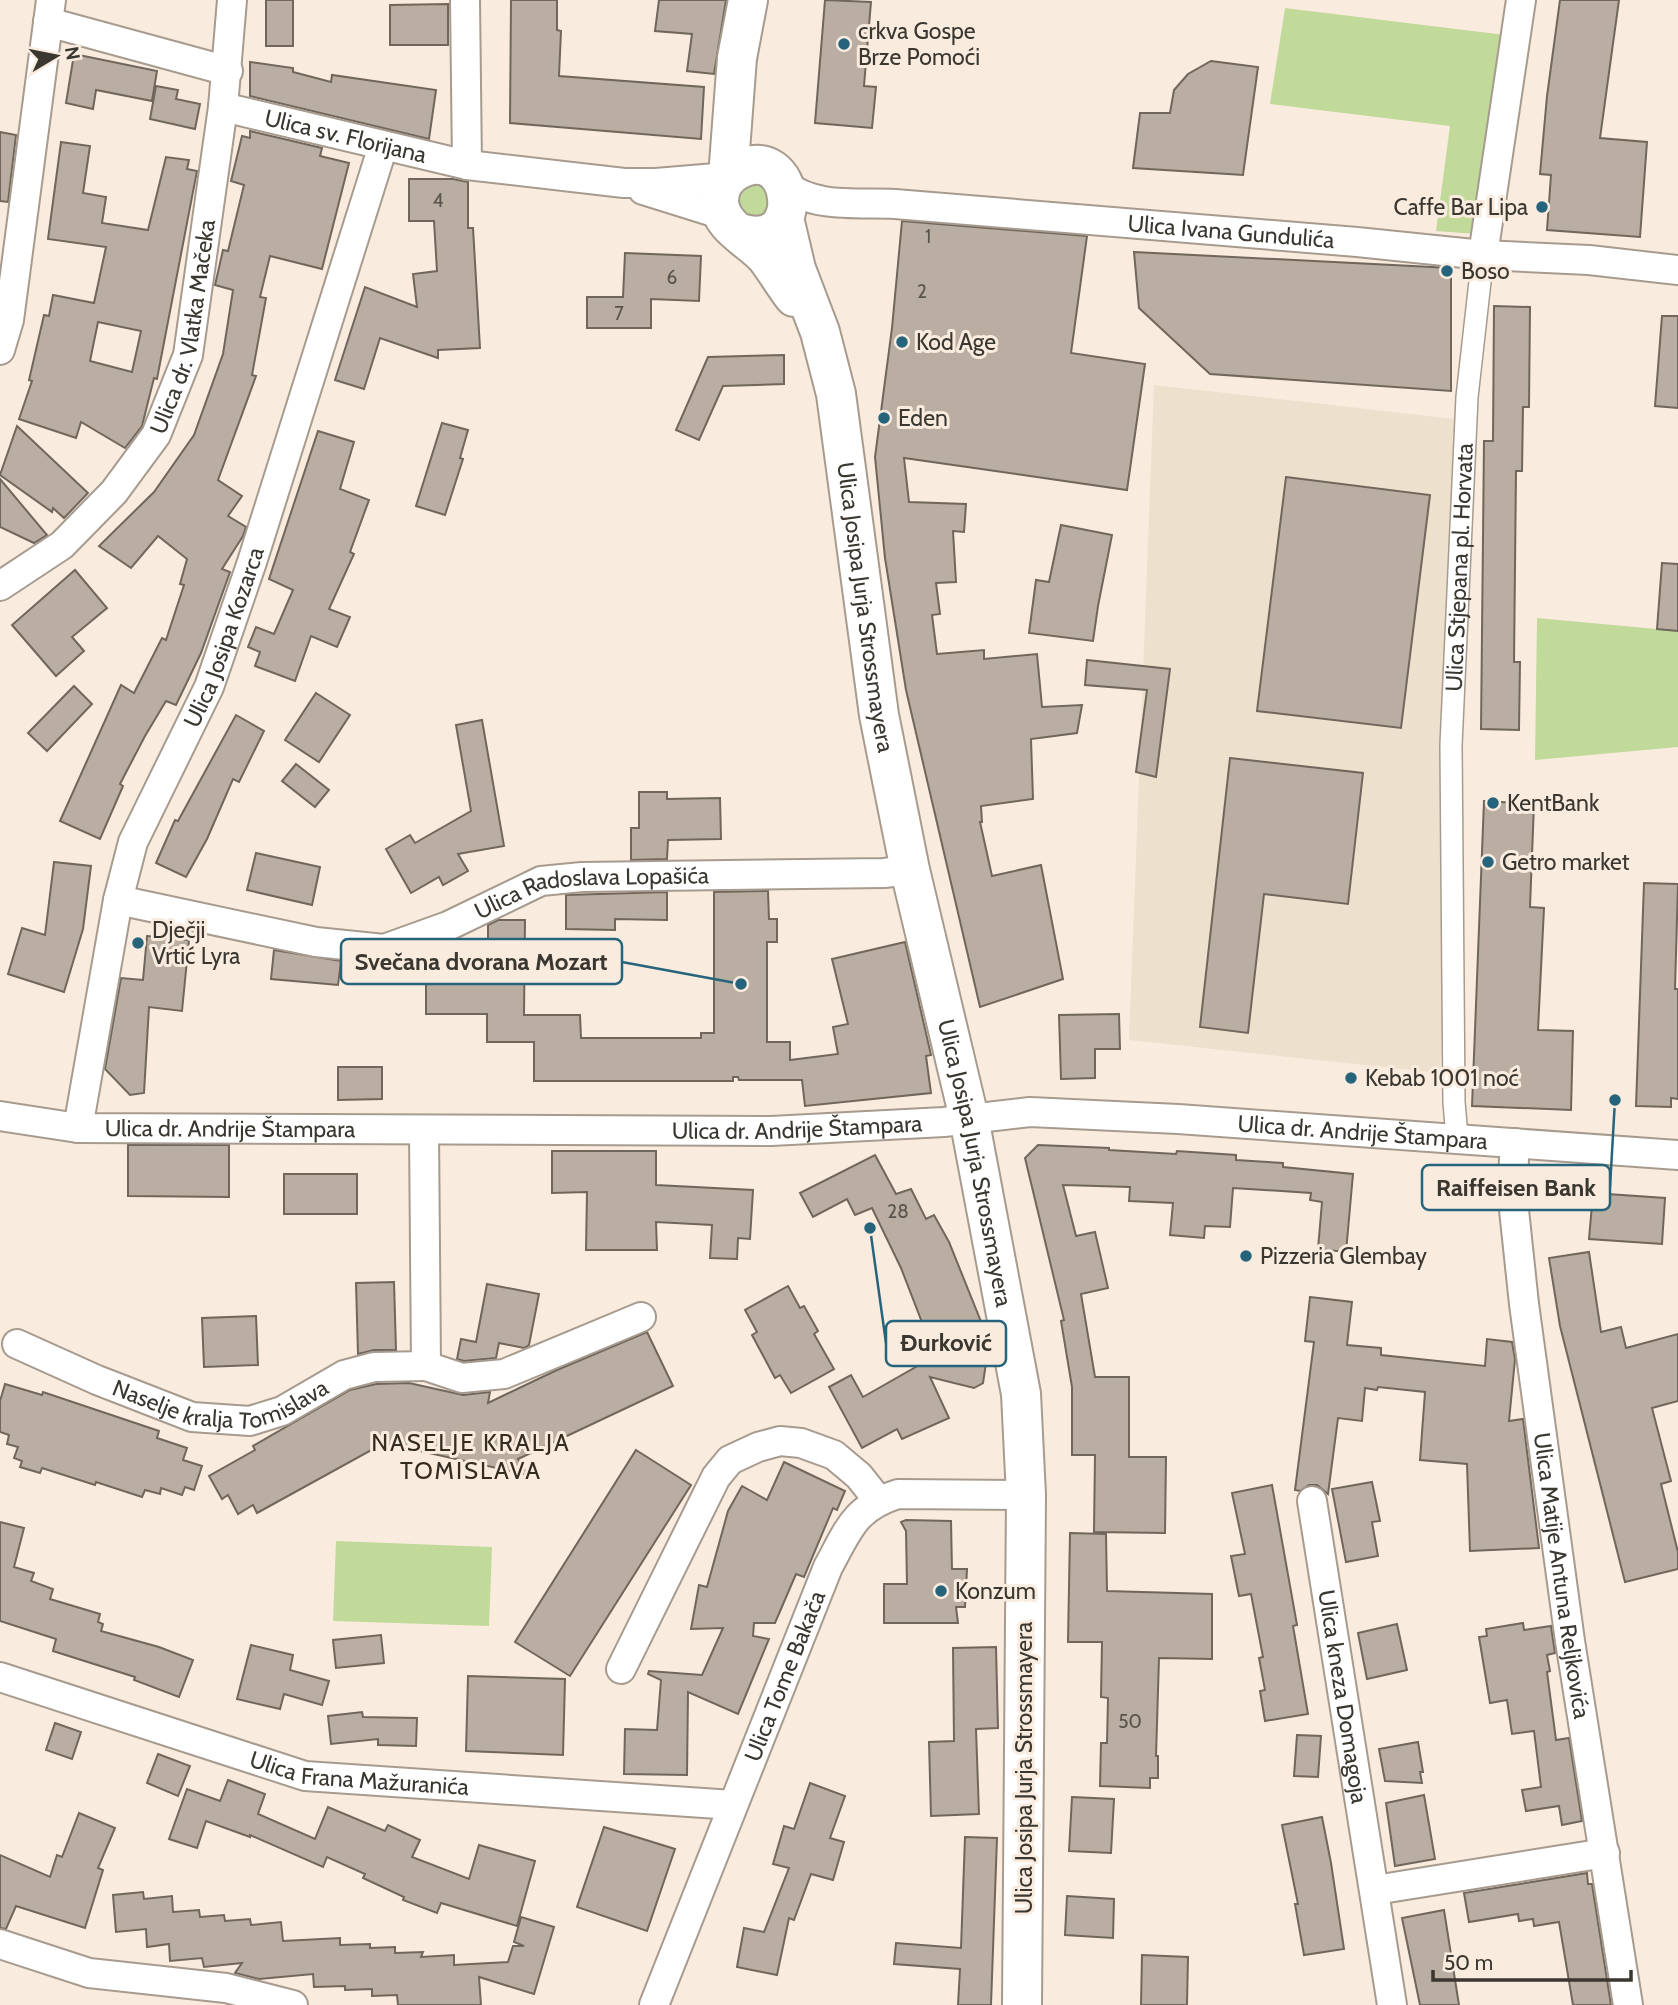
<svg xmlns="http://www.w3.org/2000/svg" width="1678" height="2005" viewBox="0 0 1678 2005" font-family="Cabin,sans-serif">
	<rect width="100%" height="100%" fill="#f9ecdf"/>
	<polygon fill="#ede0cc" points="1154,385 1473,421 1440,1073 1129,1040"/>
	<g fill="#c1da9a">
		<polygon points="1285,8 1505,35 1476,234 1436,231 1450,126 1270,104"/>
		<path d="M 753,185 L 764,186 L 772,211 L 752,219 C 736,208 734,194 753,185 Z"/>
		<polygon points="1537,618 1678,631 1678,747 1535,760"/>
		<polygon points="336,1541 492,1547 489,1626 333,1621"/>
	</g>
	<g fill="#b9aea1" stroke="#71665b" stroke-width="2" fill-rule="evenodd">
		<rect x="266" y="0" width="27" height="46"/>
		<polygon points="511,0 557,0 557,30 561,31 559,76 704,87 701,139 510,123"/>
		<polygon points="659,0 726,0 714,74 687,71 692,34 655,31"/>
		<polygon points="825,0 871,2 864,86 876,87 872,128 815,123"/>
		<polygon points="1560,0 1619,0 1600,138 1647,142 1640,237 1547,230 1551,175 1540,174 1547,96"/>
		<polygon points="448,4 448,45 390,45 390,5"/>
		<polygon points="74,54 157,71 152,101 96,90 93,109 66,103"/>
		<polygon points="1211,61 1258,67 1243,175 1133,168 1140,113 1170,113 1174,90 1188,74"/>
		<polygon points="250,62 293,68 293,72 331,82 332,75 436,90 429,139 250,96"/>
		<polygon points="156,86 178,90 176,99 200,104 195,129 150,119"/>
		<polygon points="250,131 322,148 320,156 349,163 322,269 270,256 260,297 266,298 252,375 256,376 218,480 242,496 228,516 246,527 243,536 222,569 230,572 201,653 176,705 166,701 145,736 120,784 123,786 100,839 60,821 121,685 134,693 162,638 166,640 184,585 180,584 187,559 158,536 131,568 99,546 154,492 194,435 223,354 233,290 215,285 223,250 228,251 244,185 231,181 242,136 250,138"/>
		<polygon points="0,132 16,135 8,202 0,201"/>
		<path d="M 61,142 L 90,146 L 83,193 L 106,197 L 102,223 L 148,230 L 166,157 L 189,160 L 187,169 L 197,171 L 157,379 L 154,378 L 142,426 L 125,448 L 81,422 L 76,438 L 19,419 L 32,381 L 29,380 L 44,315 L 49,316 L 53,295 L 94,303 L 106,247 L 48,239 ZM 98,322 L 141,331 L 132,372 L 90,361 Z"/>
		<polygon points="409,179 453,179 468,182 468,228 473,228 480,348 438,350 438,358 380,338 364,389 335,380 365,287 417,307 413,274 437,271 434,221 409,221"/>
		<polygon points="902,221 1087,236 1071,353 1145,364 1127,490 904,458 909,502 966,504 964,532 953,531 956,582 936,583 940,614 932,615 937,654 984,650 984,659 1037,654 1042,707 1082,705 1077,733 1031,739 1033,799 981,806 982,822 980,822 992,876 1041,865 1063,979 980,1007 906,690 885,558 875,457 892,328"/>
		<polygon points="1134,252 1451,268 1451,391 1210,374 1139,308"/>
		<polygon points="625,253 701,256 699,301 651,299 651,328 587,328 587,297 623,297"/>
		<polygon points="1494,306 1530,307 1529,407 1523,407 1522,471 1516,471 1514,662 1520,662 1519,730 1481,729 1484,441 1493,441"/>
		<polygon points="1662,316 1678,316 1678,408 1655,406"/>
		<polygon points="784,355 784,384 723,386 699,440 676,430 708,357"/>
		<polygon points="442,423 468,430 460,458 463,459 445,515 416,506"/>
		<polygon points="17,426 88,493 64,518 53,508 52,512 0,475"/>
		<polygon points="318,431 354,442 340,489 369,500 350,552 354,554 329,609 350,617 337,647 311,636 295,681 255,666 260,652 248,647 256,627 274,634 293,590 269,579"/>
		<polygon points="1286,477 1430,495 1401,728 1257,711"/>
		<polygon points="0,479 47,535 34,543 0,527"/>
		<polygon points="1061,525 1112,535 1098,606 1093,641 1029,633 1036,580 1049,582"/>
		<polygon points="1662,563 1678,564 1678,631 1657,629"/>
		<polygon points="75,570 107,608 72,637 84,651 56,676 12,625"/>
		<polygon points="1087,660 1170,669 1156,777 1136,772 1147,690 1085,685"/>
		<polygon points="74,686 92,704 47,751 28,733"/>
		<polygon points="316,693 350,715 319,762 285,740"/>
		<polygon points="236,715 264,731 239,782 233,779 207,839 186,877 156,863 175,820 178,821"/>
		<polygon points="482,720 504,846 458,854 468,871 443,885 439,877 411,893 386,849 410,835 415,843 471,811 456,725"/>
		<polygon points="1230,758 1363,773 1348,904 1264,894 1248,1033 1200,1027"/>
		<polygon points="296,764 329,790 315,807 282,781"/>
		<polygon points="639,792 667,792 667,799 720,798 721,839 668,840 667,859 631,860 631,828 639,828"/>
		<polygon points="1484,801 1534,804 1530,907 1544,908 1538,1030 1573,1031 1571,1110 1472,1106"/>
		<polygon points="256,853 320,867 312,905 247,890"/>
		<polygon points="54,862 91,866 83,929 64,992 8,974 22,928 45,935"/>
		<polygon points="1644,883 1678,884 1675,989 1678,989 1678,1099 1671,1098 1671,1107 1636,1106"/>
		<polygon points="768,891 769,919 777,919 777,942 767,942 767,1042 790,1042 790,1060 838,1054 833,1027 848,1024 832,959 905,942 931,1055 926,1056 931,1093 805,1106 802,1080 739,1080 738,1077 733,1077 733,1081 534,1081 534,1042 487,1042 487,1014 426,1014 426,952 432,950 488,949 488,925 498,920 525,920 524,1015 580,1015 581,1038 701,1038 701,1033 714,1033 714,892"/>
		<polygon points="667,892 667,920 615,919 615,930 566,929 566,895"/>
		<polygon points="147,936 189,940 182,1011 149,1007 144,1093 130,1095 105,1069 121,978 143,980"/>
		<polygon points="274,950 341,961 338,985 271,979"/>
		<polygon points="1119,1014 1120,1049 1095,1049 1095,1078 1061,1079 1059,1015"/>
		<polygon points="338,1067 382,1067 382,1099 338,1100"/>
		<polygon points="128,1145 229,1145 229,1197 128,1196"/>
		<polygon points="1038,1145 1109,1148 1109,1150 1176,1154 1177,1151 1236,1155 1236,1160 1283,1163 1283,1167 1353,1174 1346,1252 1318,1249 1322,1202 1310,1200 1311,1193 1233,1188 1230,1227 1205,1226 1204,1238 1170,1235 1173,1203 1129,1201 1130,1187 1063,1185 1076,1236 1095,1232 1108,1288 1081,1294 1095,1377 1129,1377 1129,1457 1166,1457 1165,1533 1094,1532 1095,1455 1072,1455 1072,1387 1061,1321 1064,1320 1025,1158"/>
		<polygon points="552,1151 656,1151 656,1185 753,1190 750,1239 738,1238 737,1259 710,1258 712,1225 656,1222 657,1250 586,1250 587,1192 552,1193"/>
		<polygon points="875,1155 896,1194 911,1189 926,1219 934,1215 949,1242 986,1334 974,1341 986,1363 983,1383 974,1388 930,1377 949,1418 902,1439 897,1429 862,1448 829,1387 851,1375 863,1397 935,1356 901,1268 872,1208 855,1215 847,1199 813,1217 800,1193"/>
		<rect x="284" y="1174" width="73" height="40"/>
		<polygon points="1593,1193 1665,1198 1662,1244 1589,1239"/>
		<polygon points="1589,1252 1601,1332 1621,1327 1626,1348 1678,1334 1678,1401 1652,1408 1671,1481 1661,1484 1678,1552 1678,1569 1625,1582 1560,1326 1549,1258"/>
		<polygon points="394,1282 396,1350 374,1350 358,1354 356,1283"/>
		<polygon points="487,1284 539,1294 529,1345 524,1348 499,1343 496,1358 464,1361 457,1359 461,1339 476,1342"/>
		<polygon points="788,1286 800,1308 804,1306 818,1331 814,1334 834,1369 791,1393 780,1375 775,1378 752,1335 757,1332 745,1310"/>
		<polygon points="1310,1297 1352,1302 1347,1345 1381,1348 1381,1355 1485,1366 1487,1339 1512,1342 1515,1359 1509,1421 1523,1419 1539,1548 1470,1551 1467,1464 1420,1460 1425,1392 1378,1387 1377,1390 1365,1388 1362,1421 1338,1418 1328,1494 1317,1485 1309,1485 1300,1491 1295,1490 1314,1342 1305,1341"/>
		<polygon points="256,1316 258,1365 204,1367 202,1318"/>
		<polygon points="647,1332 673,1386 518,1459 528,1475 384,1443 257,1513 253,1505 238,1514 228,1495 222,1499 209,1476 255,1450 253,1446 350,1390 376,1384 409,1383 463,1395 490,1392 488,1403 557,1370"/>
		<polygon points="5,1384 42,1395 43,1392 159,1431 157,1438 187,1448 183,1460 202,1466 194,1490 185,1487 182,1495 161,1488 160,1494 145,1490 142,1497 96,1482 95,1485 42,1468 40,1473 20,1467 22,1461 14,1458 18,1447 7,1444 9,1435 0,1432 0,1401"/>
		<polygon points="636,1450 691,1485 570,1676 515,1642"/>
		<polygon points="784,1462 845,1491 837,1510 833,1508 804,1577 796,1574 775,1623 754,1623 753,1636 769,1639 738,1714 688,1692 687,1775 624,1774 625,1729 657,1730 661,1680 648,1674 649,1671 702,1675 723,1628 691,1629 699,1585 707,1587 728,1511 742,1486 767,1500"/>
		<polygon points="1372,1482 1380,1521 1372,1522 1378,1556 1346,1562 1332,1489"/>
		<polygon points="1272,1485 1297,1625 1293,1626 1308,1714 1265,1721 1260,1691 1265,1690 1259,1658 1263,1657 1251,1594 1239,1596 1231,1556 1245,1554 1232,1493"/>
		<polygon points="906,1520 951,1521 952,1569 967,1569 965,1607 956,1607 958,1623 884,1623 884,1584 907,1584 906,1531 901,1522"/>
		<polygon points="0,1522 24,1528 14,1567 34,1573 31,1581 53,1589 50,1599 100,1614 98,1622 103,1624 101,1631 159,1647 193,1660 179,1697 134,1680 135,1677 53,1651 56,1639 0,1621"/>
		<polygon points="1070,1533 1106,1534 1107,1591 1212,1594 1212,1659 1159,1658 1156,1756 1158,1756 1158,1778 1150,1778 1150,1788 1100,1786 1101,1743 1107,1743 1108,1698 1101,1697 1102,1642 1068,1642"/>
		<polygon points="1523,1623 1524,1630 1551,1626 1555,1653 1547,1655 1550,1671 1547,1672 1556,1740 1569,1738 1582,1821 1562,1825 1559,1806 1526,1811 1522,1790 1541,1787 1534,1731 1512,1734 1507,1700 1490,1703 1479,1637 1487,1636 1486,1629"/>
		<polygon points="1397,1624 1407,1670 1367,1679 1358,1633"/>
		<polygon points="381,1635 384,1663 336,1668 333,1640"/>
		<polygon points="251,1645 293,1655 290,1670 329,1681 322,1705 284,1694 280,1709 237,1699"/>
		<polygon points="996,1647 998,1728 976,1729 979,1814 931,1816 929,1742 954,1741 953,1648"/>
		<polygon points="468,1676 565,1679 563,1755 466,1751"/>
		<polygon points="362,1712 363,1717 417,1718 416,1746 378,1745 378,1739 331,1744 328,1716"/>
		<polygon points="55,1723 81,1732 72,1759 46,1750"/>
		<polygon points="1297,1735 1321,1736 1318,1777 1294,1776"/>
		<polygon points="1418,1742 1423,1772 1420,1772 1422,1783 1385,1781 1379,1749"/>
		<polygon points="158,1754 190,1766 178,1796 147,1783"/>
		<polygon points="228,1780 265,1794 258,1814 315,1839 328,1807 385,1831 388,1825 420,1840 412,1857 469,1879 479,1845 535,1861 517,1926 441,1903 437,1913 403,1900 404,1897 363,1878 365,1874 327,1857 323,1867 250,1835 250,1837 206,1821 197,1848 169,1839 187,1789 220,1801"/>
		<polygon points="810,1783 845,1796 830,1838 844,1842 833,1880 811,1874 794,1920 789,1918 777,1975 737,1967 744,1928 764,1932 789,1868 773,1864 784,1826 794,1829"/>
		<polygon points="1424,1795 1435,1859 1395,1866 1386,1803"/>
		<polygon points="1072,1797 1114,1799 1111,1853 1069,1851"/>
		<polygon points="79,1813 115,1828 98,1868 103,1870 85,1928 16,1906 6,1929 0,1928 0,1855 50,1877 57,1855 62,1857"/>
		<polygon points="1322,1817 1331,1863 1344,1949 1304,1955 1295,1904 1298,1904 1282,1825"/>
		<polygon points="604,1827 675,1849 647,1931 577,1907"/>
		<polygon points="965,1837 997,1838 991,2005 958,2005 960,1969 894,1964 896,1943 961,1948"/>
		<polygon points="1587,1873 1588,1884 1592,1884 1611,2005 1573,2005 1559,1922 1534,1926 1533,1919 1519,1921 1518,1914 1469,1922 1464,1893"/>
		<polygon points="143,1892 144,1899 172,1896 173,1912 199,1910 200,1917 224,1915 225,1921 250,1919 251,1925 281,1922 283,1941 340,1938 340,1945 370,1944 370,1948 395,1947 395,1953 423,1952 421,1957 454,1955 454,1965 508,1962 513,1946 524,1946 514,1942 521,1917 554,1927 534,1994 479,1977 481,2005 398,2005 397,1995 372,1996 372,1989 345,1990 345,1986 314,1987 313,1974 259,1979 235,1973 242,1963 204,1967 202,1958 170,1961 169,1944 147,1947 146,1929 116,1932 113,1895"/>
		<polygon points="1067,1896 1114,1899 1113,1938 1065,1935"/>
		<polygon points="1444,1910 1459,2005 1420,2005 1402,1918"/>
		<polygon points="1142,1955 1188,1957 1187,2005 1141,2005"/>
	</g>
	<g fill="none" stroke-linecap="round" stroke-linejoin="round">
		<defs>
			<g id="pedestrian">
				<path id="s1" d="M 1457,1137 L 1454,1102 L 1451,745 L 1467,397 L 1483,255"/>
			</g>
			<g id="minor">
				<polyline points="465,0 467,165"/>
				<polyline points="48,22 228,71"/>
				<path id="s2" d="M 223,107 L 467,165 L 624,183 L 656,183 L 728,177"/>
				<path id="s3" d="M 786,185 C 814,209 860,202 895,204 L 1357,242 L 1483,255 L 1589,260 L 1678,270"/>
				<polyline points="643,190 723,215"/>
				<polyline points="1483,255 1521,0"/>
				<polyline points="0,350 9,320 51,0"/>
				<path id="s4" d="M 0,586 L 62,545 L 114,492 L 156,435 L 188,355 L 223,107 L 232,0"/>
				<path id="s5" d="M 118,900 L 316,942 L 384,949 L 448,926 L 541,881 L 582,877 L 884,873 L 910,870"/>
				<path id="s6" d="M 0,1116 L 78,1128 L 771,1131 L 944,1122 L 1030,1112 L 1178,1119 L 1678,1155"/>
				<path id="s7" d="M 78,1128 L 118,900 L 133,842 L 209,687 L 252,562 L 383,146"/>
				<polyline points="424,1130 426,1366 462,1378 504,1374 641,1317"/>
				<path id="s8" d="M 1515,1143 L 1512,1191 L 1524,1304 L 1570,1641 L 1628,2005"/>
				<path id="s9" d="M 17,1344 L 97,1380 L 192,1417 L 250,1421 L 282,1411 L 344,1375 L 374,1367 L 426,1366"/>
				<path id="s10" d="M 1312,1501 L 1392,2005"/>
				<polyline points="621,1669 716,1477 730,1460 758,1447 780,1441 801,1443 834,1455 859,1476 878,1500"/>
				<path id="s11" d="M 0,1677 L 305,1776 L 733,1805"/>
				<polyline points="1375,1890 1605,1853"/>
				<polyline points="0,1944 89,1973 226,1988 293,2005"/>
				<path id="s12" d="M 654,2005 L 828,1567 C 849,1529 854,1508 898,1494 L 1026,1495"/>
			</g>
			<g id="secondary">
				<polyline points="728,177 737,58 748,0"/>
				<path id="s13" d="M 784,218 L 796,269 L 820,332 L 836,394 L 879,715 L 910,870 L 969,1118 L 1021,1394 L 1026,1495 L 1022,2005"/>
				<path d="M 740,233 C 811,254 795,139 738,170 C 726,176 719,188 719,201 C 720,227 750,239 766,257 C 776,270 784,284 794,297"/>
			</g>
		</defs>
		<use href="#pedestrian" stroke="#a69b8e" stroke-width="24"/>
		<use href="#minor" stroke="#a69b8e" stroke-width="32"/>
		<use href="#secondary" stroke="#a69b8e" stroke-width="42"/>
		<use href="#pedestrian" stroke="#fff" stroke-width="21"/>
		<use href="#minor" stroke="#fff" stroke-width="28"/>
		<use href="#secondary" stroke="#fff" stroke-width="38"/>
	</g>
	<g fill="#25647a" stroke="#f9ecdf" stroke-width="2.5">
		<circle cx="844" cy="44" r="7"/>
		<circle cx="1542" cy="207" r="7"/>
		<circle cx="1447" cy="271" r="7"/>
		<circle cx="902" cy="342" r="7"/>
		<circle cx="884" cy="418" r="7"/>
		<circle cx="1493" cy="803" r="7"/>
		<circle cx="1488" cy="862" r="7"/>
		<circle cx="138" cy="943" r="7"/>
		<circle cx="1351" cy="1078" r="7"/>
		<circle cx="1246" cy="1256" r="7"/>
		<circle cx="941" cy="1591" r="7"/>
	</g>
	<g text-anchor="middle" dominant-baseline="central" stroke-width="6" stroke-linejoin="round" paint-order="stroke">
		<g font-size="19" fill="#5a544c">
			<text x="438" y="200">4</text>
			<text x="928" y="236">1</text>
			<text x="672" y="277">6</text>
			<text x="922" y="291">2</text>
			<text x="619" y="313">7</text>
			<text x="898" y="1211">28</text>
			<text x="1130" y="1721">50</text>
		</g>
		<g font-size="23" fill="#3a3630" stroke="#f9ecdf" text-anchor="start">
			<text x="858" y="31">crkva Gospe<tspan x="858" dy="26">Brze Pomoći</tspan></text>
			<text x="1528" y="207" text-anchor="end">Caffe Bar Lipa</text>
			<text x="1461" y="271">Boso</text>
			<text x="916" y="342">Kod Age</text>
			<text x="898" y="418">Eden</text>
			<text x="1507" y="803">KentBank</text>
			<text x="1502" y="862">Getro market</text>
			<text x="152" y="930">Dječji<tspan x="152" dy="26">Vrtić Lyra</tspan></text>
			<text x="1365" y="1078">Kebab 1001 noć</text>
			<text x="1260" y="1256">Pizzeria Glembay</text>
			<text x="955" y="1591">Konzum</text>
		</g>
		<g font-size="23" fill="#3a3630" stroke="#f9ecdf">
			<text stroke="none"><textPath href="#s2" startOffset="126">Ulica sv. Florijana</textPath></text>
			<text stroke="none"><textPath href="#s3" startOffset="450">Ulica Ivana Gundulića</textPath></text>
			<text stroke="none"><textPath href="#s4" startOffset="332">Ulica dr. Vlatka Mačeka</textPath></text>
			<text stroke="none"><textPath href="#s1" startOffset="570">Ulica Stjepana pl. Horvata</textPath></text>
			<text stroke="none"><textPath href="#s13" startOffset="399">Ulica Josipa Jurja Strossmayera</textPath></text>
			<text stroke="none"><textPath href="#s7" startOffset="516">Ulica Josipa Kozarca</textPath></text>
			<text stroke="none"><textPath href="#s5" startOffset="490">Ulica Radoslava Lopašića</textPath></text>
			<text stroke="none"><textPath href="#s6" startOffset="798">Ulica dr. Andrije Štampara</textPath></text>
			<text stroke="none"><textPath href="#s6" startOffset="231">Ulica dr. Andrije Štampara</textPath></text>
			<text stroke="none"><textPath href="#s6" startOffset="1365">Ulica dr. Andrije Štampara</textPath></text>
			<text stroke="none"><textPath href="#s13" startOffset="966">Ulica Josipa Jurja Strossmayera</textPath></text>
			<text stroke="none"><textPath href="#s9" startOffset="219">Naselje kralja Tomislava</textPath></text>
			<text stroke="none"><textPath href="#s8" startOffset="436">Ulica Matije Antuna Reljkovića</textPath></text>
			<text stroke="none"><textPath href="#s12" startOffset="354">Ulica Tome Bakača</textPath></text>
			<text stroke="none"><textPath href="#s10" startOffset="198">Ulica kneza Domagoja</textPath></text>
			<text transform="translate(1024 1768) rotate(-90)">Ulica Josipa Jurja Strossmayera</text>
			<text stroke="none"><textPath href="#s11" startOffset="374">Ulica Frana Mažuranića</textPath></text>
		</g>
		<g font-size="24" letter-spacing="2" fill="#342b21" stroke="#f9ecdf">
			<text x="471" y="1442">NASELJE KRALJA<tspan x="471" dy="28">TOMISLAVA</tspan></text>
		</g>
	</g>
	<path fill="none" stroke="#25647a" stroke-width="2.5" d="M741 984L622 962M1615 1100L1610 1187M870 1228L886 1343"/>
	<g fill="#25647a" stroke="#f9ecdf" stroke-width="2.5">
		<circle cx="741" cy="984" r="7"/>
		<circle cx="1615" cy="1100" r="7"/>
		<circle cx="870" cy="1228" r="7"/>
	</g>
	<g fill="#f9ecdf" stroke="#25647a" stroke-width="2.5">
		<rect x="341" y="939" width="281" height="45" rx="7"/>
		<rect x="1422" y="1165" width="188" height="45" rx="7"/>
		<rect x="886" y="1321" width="120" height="45" rx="7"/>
	</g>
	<g font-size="24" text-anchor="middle" font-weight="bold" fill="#3a3630">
		<text x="481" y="970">Svečana dvorana Mozart</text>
		<text x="1516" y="1196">Raiffeisen Bank</text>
		<text x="946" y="1351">Đurković</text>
	</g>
	<g transform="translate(56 56) rotate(80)" stroke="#f9ecdf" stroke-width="5" paint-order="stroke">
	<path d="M0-5L12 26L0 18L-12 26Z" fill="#3a3630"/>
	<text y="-10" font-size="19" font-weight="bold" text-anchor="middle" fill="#3a3630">N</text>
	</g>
	<path d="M1433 1970v10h198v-10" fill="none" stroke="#3a3630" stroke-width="3.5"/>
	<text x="1444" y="1970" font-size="21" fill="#3a3630" stroke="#f9ecdf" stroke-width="5" paint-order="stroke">50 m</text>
</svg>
